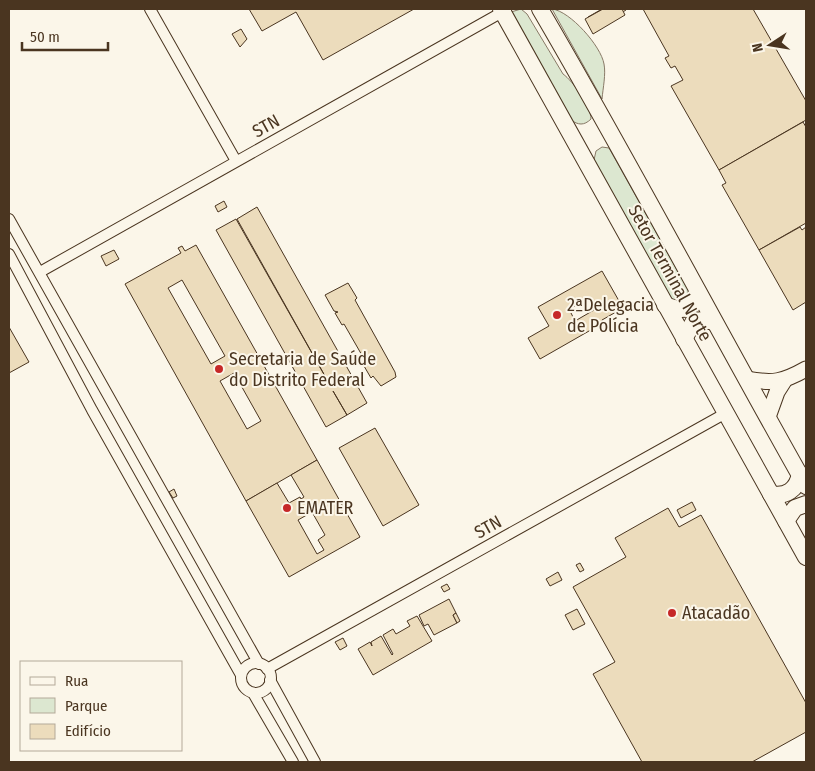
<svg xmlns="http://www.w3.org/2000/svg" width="815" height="771" viewBox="0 0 815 771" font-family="'Fira Sans Condensed',sans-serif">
	<rect width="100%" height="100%" fill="#fbf6e9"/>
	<g fill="#dce7d0" stroke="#887966">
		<path d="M 521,9 L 527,14 L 563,74 C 573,81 591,107 591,119 C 584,126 578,125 571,120 L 511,12 Z"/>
		<path d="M 552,9 C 570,11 601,46 604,64 C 606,74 603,88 602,99 Z"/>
		<polygon points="602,147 609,148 690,293 682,303 671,299 594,160 596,151"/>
	</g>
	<g fill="#ecdcbc" stroke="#4a3520" fill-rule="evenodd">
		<polygon points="249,9 414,9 323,60 296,12 262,31"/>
		<polygon points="602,9 625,9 626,10 595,29 588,17"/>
		<polygon points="603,9 622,9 625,15 593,34 585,19"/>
		<polygon points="643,9 753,9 806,101 806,120 719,170 671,86 683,80 675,66 671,68 665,58 669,56"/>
		<polygon points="241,29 247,39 240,47 232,34"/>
		<polygon points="803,122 806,127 806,223 759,250 722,185 726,183 719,170"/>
		<polygon points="224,201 227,207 218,212 215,206"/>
		<polygon points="257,207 367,403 347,415 333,391 347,415 326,427 216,230 236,219 330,385 237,219"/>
		<polygon points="800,227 802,230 806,227 806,302 793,310 759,250"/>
		<path d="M 196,245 L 317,460 L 246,501 L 125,284 L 181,253 L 178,248 L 182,246 L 185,251 ZM 182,280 L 225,356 L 211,364 L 168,288 ZM 234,373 L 261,421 L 247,429 L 220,381 Z"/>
		<polygon points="114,250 119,259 106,266 101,256"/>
		<path d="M 602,271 L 623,308 L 602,320 L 603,323 L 540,359 L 528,338 L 549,326 L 538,307 ZM 588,299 L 594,310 L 575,321 L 569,309 Z"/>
		<polygon points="348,283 357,298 355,300 395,372 396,377 381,386 373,376 371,378 364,366 367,364 344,324 342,325 335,313 338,312 334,311 325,295"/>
		<polygon points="9,327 29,362 9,373"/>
		<polygon points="375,428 419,505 383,526 339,448"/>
		<path d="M 317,460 L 360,537 L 289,577 L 246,501 L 277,483 L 289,503 L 300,497 L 301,499 L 304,497 L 291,475 ZM 312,512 L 325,535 L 318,540 L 324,550 L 317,554 L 298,520 Z"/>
		<polygon points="174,489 177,496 173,498 169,492"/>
		<polygon points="692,502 696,510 681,518 677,510"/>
		<polygon points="668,508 679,527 701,515 806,703 806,732 752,762 642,762 593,674 615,662 573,587 626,557 615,538"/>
		<polygon points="580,563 584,570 580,572 576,565"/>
		<polygon points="558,572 562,580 550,586 546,579"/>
		<polygon points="447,584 450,589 444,592 441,587"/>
		<polygon points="449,599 456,613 453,615 457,623 434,635 428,624 424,626 419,615"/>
		<polygon points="577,609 585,624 573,630 565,615"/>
		<polygon points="456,613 460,621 457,623 453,615"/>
		<polygon points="417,616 432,641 373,675 358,649 370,642 372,646 371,642 381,636 392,655 393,654 383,635 393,629 396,634 410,626 407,621"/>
		<polygon points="343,638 347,646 340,650 335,642"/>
	</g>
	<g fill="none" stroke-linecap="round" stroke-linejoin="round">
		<defs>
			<g id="minor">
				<polyline points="150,9 236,161"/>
				<polyline points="9,219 259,664"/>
				<polyline points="9,254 92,410 241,675"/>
				<polyline points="40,272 506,10"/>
				<circle cx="256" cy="678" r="15"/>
				<polyline points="267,669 726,413"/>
				<polyline points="270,680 315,762"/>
				<polyline points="253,693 293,762"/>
			</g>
			<g id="secondary">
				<path d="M 747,379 C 773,384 783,382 806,369"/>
				<polyline points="768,417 777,392 784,381"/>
			</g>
			<g id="primary">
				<polyline points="501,9 806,557"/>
				<path d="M 540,9 C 632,166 716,327 806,486"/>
				<path d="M 665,305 C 682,312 694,311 697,291"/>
				<polyline points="684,339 694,321 704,320 714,322"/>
				<path d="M 771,494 C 786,497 797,490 800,474"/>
				<polyline points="786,521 795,508 806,504"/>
			</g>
		</defs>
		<use href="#minor" stroke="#4a3520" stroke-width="12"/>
		<use href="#secondary" stroke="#4a3520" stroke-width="17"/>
		<use href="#primary" stroke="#4a3520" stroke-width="18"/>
		<use href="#minor" stroke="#fbf6e9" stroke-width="10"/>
		<use href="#secondary" stroke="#fbf6e9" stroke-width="15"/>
		<use href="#primary" stroke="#fbf6e9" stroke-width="16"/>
	</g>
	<g fill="#c62828" stroke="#fbf6e9" stroke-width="2">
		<circle cx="557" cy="315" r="5"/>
		<circle cx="219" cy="369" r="5"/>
		<circle cx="287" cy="508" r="5"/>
		<circle cx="672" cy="613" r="5"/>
	</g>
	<g text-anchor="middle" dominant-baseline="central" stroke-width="4" stroke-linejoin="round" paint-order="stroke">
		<g font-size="18" fill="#4a3520" stroke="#fbf6e9">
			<text transform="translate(266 126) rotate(-29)">STN</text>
			<text transform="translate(670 273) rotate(61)">Setor Terminal Norte</text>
			<text transform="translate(488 527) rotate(-29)">STN</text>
		</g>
		<g font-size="18" fill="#4a3520" stroke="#fbf6e9" text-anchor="start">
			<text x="567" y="305">2ªDelegacia<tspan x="567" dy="21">de Polícia</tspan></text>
			<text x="229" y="359">Secretaria de Saúde<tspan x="229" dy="21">do Distrito Federal</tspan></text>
			<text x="297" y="508">EMATER</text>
			<text x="682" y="613">Atacadão</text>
		</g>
	</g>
	<rect width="815" height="771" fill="none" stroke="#4a3520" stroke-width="20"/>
	<rect x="20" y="661" width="162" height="90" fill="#fbf6e9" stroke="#b4a999"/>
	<rect x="30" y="677" width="25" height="8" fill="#fbf6e9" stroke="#b4a999"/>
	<text x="65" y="686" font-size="15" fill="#4a3520">Rua</text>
	<rect x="30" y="698" width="25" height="15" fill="#dce7d0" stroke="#b4a999"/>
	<text x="65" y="711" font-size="15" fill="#4a3520">Parque</text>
	<rect x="30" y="724" width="25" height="15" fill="#ecdcbc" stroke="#b4a999"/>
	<text x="65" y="736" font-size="15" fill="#4a3520">Edifício</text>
	<g transform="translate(770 45) rotate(258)" stroke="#fbf6e9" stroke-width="4" paint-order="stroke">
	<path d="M0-4L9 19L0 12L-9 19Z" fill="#4a3520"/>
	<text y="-8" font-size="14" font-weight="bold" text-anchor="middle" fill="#4a3520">N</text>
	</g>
	<path d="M22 42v8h86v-8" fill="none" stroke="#4a3520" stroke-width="2.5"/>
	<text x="30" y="42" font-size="15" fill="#4a3520" stroke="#fbf6e9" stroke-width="4" paint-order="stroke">50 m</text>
</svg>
